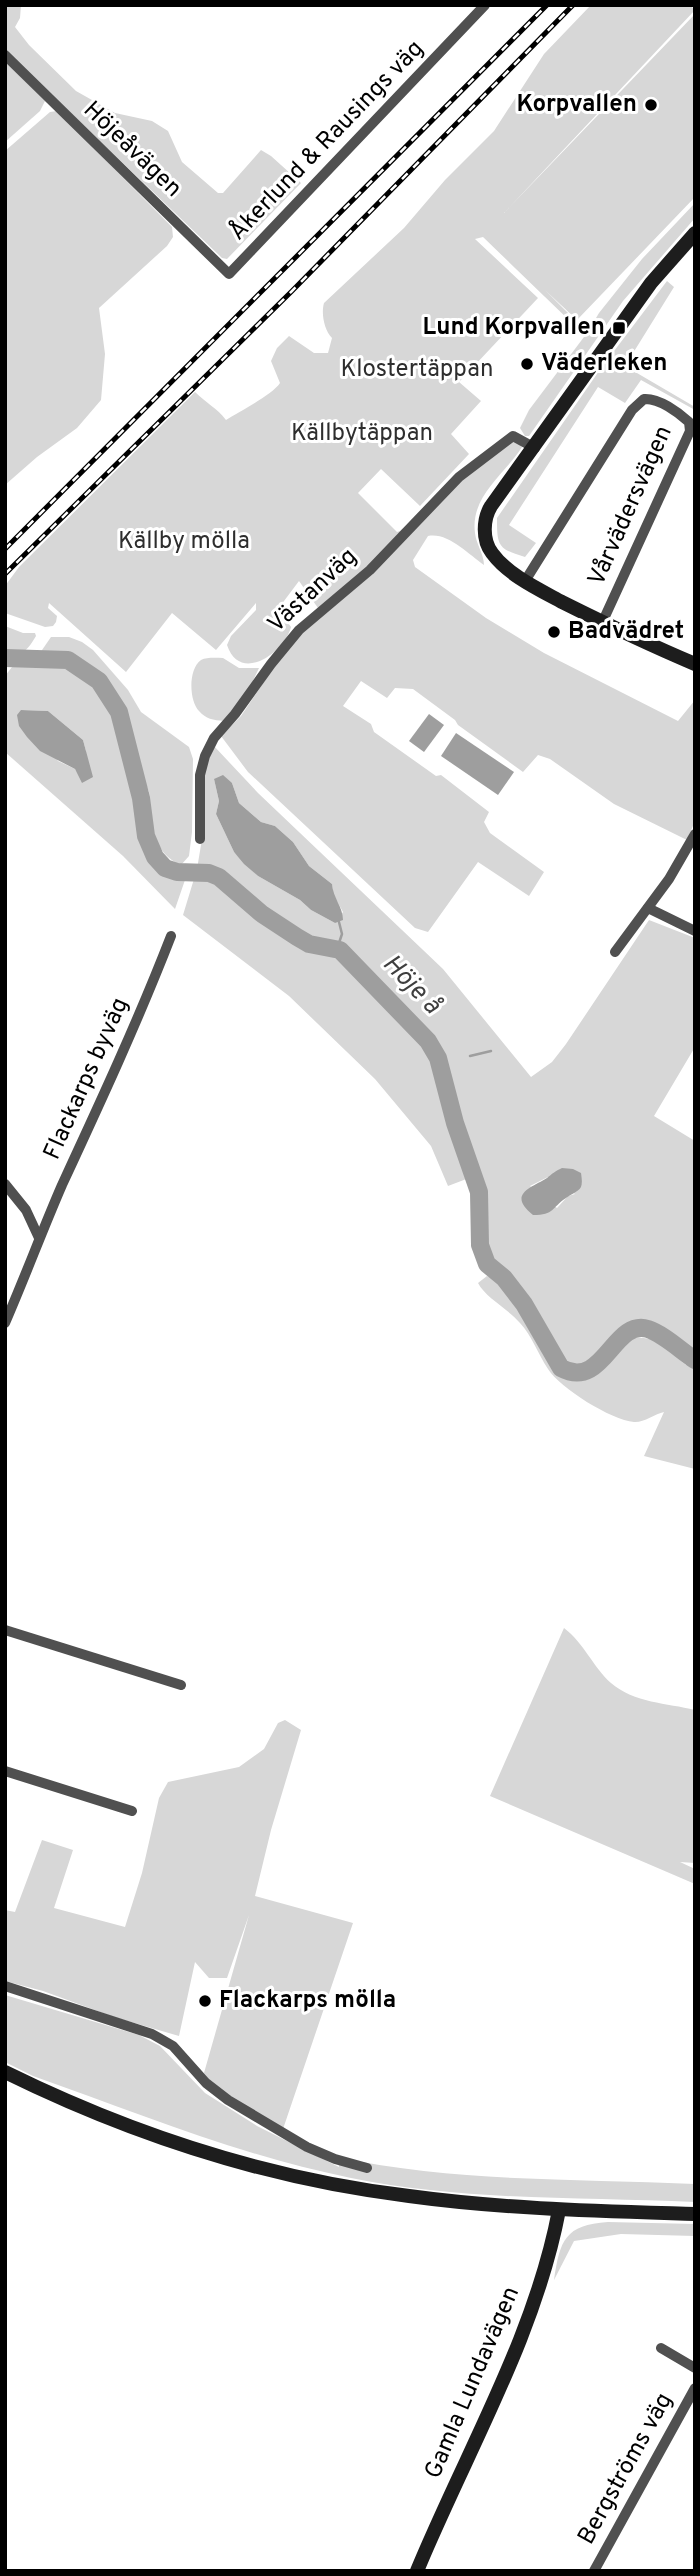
<svg xmlns="http://www.w3.org/2000/svg" width="700" height="2576" viewBox="0 0 700 2576" font-family="Overpass,sans-serif">
	<rect width="100%" height="100%" fill="#fff"/>
	<g fill="#d7d7d7" fill-rule="evenodd">
		<polygon points="5,5 21,5 20,18 15,27 29,45 76,91 115,113 152,121 168,131 182,162 218,193 223,193 261,150 271,156 301,183 227,259 222,258 5,50"/>
		<path d="M 591,5 L 690,5 L 695,10 L 504,213 L 695,14 L 695,197 L 577,320 L 545,290 L 577,322 L 576,324 L 573,324 L 483,237 L 475,239 L 538,298 L 459,382 L 481,401 L 451,434 L 469,454 L 420,506 L 381,469 L 358,493 L 397,532 L 400,531 L 464,476 L 515,440 L 522,447 C 505,474 470,496 475,533 C 476,544 484,554 484,565 C 468,554 448,532 428,536 L 413,560 L 415,567 L 486,618 L 544,653 L 678,721 L 695,700 L 695,821 L 687,840 L 614,804 L 550,759 L 538,755 L 523,772 L 458,725 L 455,720 L 413,689 L 395,688 L 387,698 L 361,681 L 343,706 L 371,724 L 374,732 L 436,776 L 441,775 L 489,812 L 484,822 L 490,833 L 544,872 L 529,896 L 478,862 L 428,932 L 415,928 L 248,772 L 221,736 L 241,716 L 280,658 L 318,608 L 299,581 L 278,609 L 291,627 C 284,653 240,684 227,645 L 231,636 L 256,610 L 256,603 L 216,650 L 172,613 L 126,672 L 49,603 L 48,608 L 57,616 L 56,622 L 53,626 L 45,627 L 5,613 L 5,586 L 19,567 L 195,392 C 206,403 217,408 226,420 C 240,411 272,395 280,383 L 271,361 L 277,348 L 289,336 L 314,353 L 328,353 L 332,338 C 324,330 321,313 324,303 L 404,228 L 445,180 L 494,131 L 544,54 Z"/>
		<polygon points="5,61 45,101 40,111 5,142"/>
		<polygon points="57,111 172,227 173,237 167,246 99,308 105,354 101,400 77,428 37,457 5,485 5,151 50,112"/>
		<polygon points="695,203 695,218 623,301 529,436 525,436 520,428 529,410 587,333 599,313 642,259"/>
		<path d="M 667,281 L 674,287 L 625,366 L 695,407 L 695,410 L 641,380 L 625,403 L 598,387 L 509,525 L 536,543 L 525,557 C 498,549 497,546 497,518 L 599,371 Z"/>
		<path d="M 5,626 L 23,633 L 35,633 L 36,636 C 27,651 23,656 5,653 Z"/>
		<path d="M 51,637 L 69,637 L 82,642 L 93,650 L 128,690 L 141,712 L 189,747 L 193,759 L 192,832 L 189,856 L 181,865 C 165,859 154,842 151,824 C 149,814 151,802 149,792 C 146,782 138,773 135,762 C 126,730 123,693 96,669 C 86,661 69,655 56,654 C 49,654 46,655 40,653 Z"/>
		<path d="M 223,658 L 239,668 L 259,668 L 250,687 L 224,721 C 213,720 206,719 199,711 C 189,701 188,669 201,660 C 207,657 216,658 223,658 Z"/>
		<path d="M 49,664 C 105,673 111,706 123,755 C 127,771 133,786 135,802 C 139,827 139,859 164,874 C 170,877 178,878 185,880 L 175,909 L 123,856 L 5,752 L 5,676 L 12,667 ZM 21,710 L 48,711 L 83,740 L 86,751 L 83,783 L 75,769 L 58,761 Z"/>
		<path d="M 214,746 L 258,793 L 443,969 L 531,1077 L 552,1062 L 566,1044 L 649,920 L 695,938 L 695,1047 L 654,1116 L 695,1141 L 695,1354 C 685,1347 676,1336 665,1331 C 607,1302 614,1375 571,1367 C 553,1364 538,1317 528,1302 C 516,1283 493,1270 485,1248 C 482,1242 484,1201 483,1190 L 469,1178 L 448,1186 L 431,1146 L 375,1079 L 289,996 L 183,915 L 197,869 L 202,839 L 202,769 ZM 214,779 L 232,783 L 239,803 L 261,822 L 275,826 L 293,842 L 309,866 L 332,884 L 333,894 L 343,912 L 335,923 L 311,910 L 300,900 L 258,876 L 234,852 L 216,814 L 219,801 ZM 548,1177 L 575,1194 L 568,1196 L 557,1208 L 530,1186 Z"/>
		<path d="M 487,1276 C 519,1290 539,1343 558,1373 C 593,1392 609,1362 628,1338 C 640,1337 654,1338 664,1344 C 673,1348 678,1360 686,1365 L 687,1362 L 695,1366 L 695,1469 L 644,1456 L 664,1412 C 655,1414 643,1423 634,1422 C 611,1420 560,1388 548,1369 C 538,1354 532,1336 520,1323 C 508,1309 485,1297 478,1283 Z"/>
		<path d="M 564,1628 C 584,1643 593,1667 611,1683 C 634,1703 667,1703 695,1710 L 695,1863 L 680,1862 L 695,1869 L 695,1884 L 490,1796 Z"/>
		<polygon points="285,1720 301,1730 271,1830 255,1896 353,1923 283,2129 216,2088 204,2073 249,1915 227,1978 209,1978 195,1962 179,2036 114,2017 43,1991 5,1981 5,1910 15,1912 42,1840 73,1850 54,1908 125,1927 142,1873 159,1798 168,1782 239,1767 264,1749 278,1723"/>
		<path d="M 5,1995 L 139,2035 L 160,2046 L 205,2093 L 257,2126 L 339,2167 L 338,2157 C 456,2183 575,2178 695,2184 L 695,2202 C 581,2197 463,2201 351,2178 C 241,2156 138,2113 33,2076 L 5,2062 Z"/>
		<path d="M 608,2222 L 695,2224 L 695,2236 L 621,2234 L 574,2241 L 554,2280 C 560,2240 565,2225 608,2222 Z"/>
	</g>
	<g fill="#9e9e9e">
		<polygon points="21,710 48,711 83,740 93,777 82,783 75,769 40,751 27,737 19,726 17,715"/>
		<polygon points="429,714 444,725 424,752 409,741"/>
		<polygon points="456,733 514,772 498,795 441,756"/>
		<path d="M 223,775 L 232,783 L 239,803 L 261,822 L 275,826 L 293,842 L 309,866 L 332,884 C 333,898 343,907 343,920 L 335,923 L 311,910 L 300,900 L 258,876 L 244,864 L 234,852 L 216,814 L 219,801 L 214,779 Z"/>
		<path d="M 562,1168 L 573,1169 L 581,1173 C 584,1192 579,1189 566,1198 C 551,1208 555,1215 533,1215 C 507,1194 531,1188 547,1178 C 552,1174 555,1171 562,1168 Z"/>
	</g>
	<g fill="none" stroke-linecap="round" stroke-linejoin="round">
		<g stroke="#9e9e9e" stroke-width="2.5">
			<polyline points="337,949 342,934 339,922"/>
			<polyline points="470,1056 491,1051"/>
		</g>
		<path stroke="#9e9e9e" stroke-width="18" d="M 5,658 L 68,660 L 99,681 L 119,712 L 141,798 L 146,836 L 155,857 L 165,868 L 177,872 L 209,873 L 219,877 L 262,914 L 297,937 L 309,944 L 340,950 L 428,1041 L 438,1058 L 455,1123 L 479,1192 L 480,1245 L 487,1264 L 504,1278 L 524,1304 L 561,1368 C 604,1391 613,1318 648,1329 C 665,1335 680,1350 695,1360"/>
		<g stroke="#505050" stroke-width="10">
			<polyline points="5,55 229,274 485,5"/>
			<path d="M 525,581 L 632,410 L 644,399 C 659,398 678,412 689,422 L 690,431 L 602,623"/>
			<polyline points="200,839 200,775 205,756 214,738 235,714 271,664 299,630 370,570 459,477 513,436 535,448"/>
			<polyline points="648,908 695,931"/>
			<polyline points="615,952 669,879 695,834"/>
			<polyline points="5,1184 26,1210 39,1238"/>
			<path d="M 5,1323 C 25,1277 42,1231 62,1185 C 100,1103 138,1021 171,936"/>
			<polyline points="5,1630 181,1685"/>
			<polyline points="5,1771 132,1811"/>
			<polyline points="5,1986 152,2034 173,2046 206,2083 228,2100 307,2147 335,2159 367,2168"/>
			<polyline points="661,2348 695,2368"/>
			<polyline points="594,2571 695,2388"/>
		</g>
		<g stroke="#1d1d1d" stroke-width="14">
			<path d="M 695,233 L 651,283 L 491,506 C 483,519 482,540 492,553 C 508,575 538,589 562,602 C 606,624 650,645 695,664"/>
			<path d="M 5,2072 C 131,2134 269,2179 409,2196 C 504,2209 599,2211 695,2214"/>
			<path d="M 417,2571 C 466,2452 535,2337 559,2210"/>
		</g>
		<defs>
			<g id="rail">
				<polyline points="5,549 547,5"/>
				<polyline points="5,574 292,291 573,5"/>
			</g>
		</defs>
		<use href="#rail" stroke="#000" stroke-width="5"/>
		<use href="#rail" stroke="#fff" stroke-width="2.5" stroke-dasharray="8" stroke-linecap="butt"/>
	</g>
	<g fill="#000" stroke="#fff" stroke-width="2.5">
		<circle cx="651" cy="105" r="7"/>
		<rect x="612" y="321" width="14" height="14" rx="3.5"/>
		<circle cx="527" cy="364" r="7"/>
		<circle cx="554" cy="632" r="7"/>
		<circle cx="205" cy="2001" r="7"/>
	</g>
	<g text-anchor="middle" dominant-baseline="central" stroke-width="6" stroke-linejoin="round" paint-order="stroke">
		<g font-size="24" font-weight="bold" fill="#000" stroke="#fff" text-anchor="start">
			<text x="637" y="105" text-anchor="end">Korpvallen</text>
			<text x="605" y="328" text-anchor="end">Lund Korpvallen</text>
			<text x="541" y="364">Väderleken</text>
			<text x="568" y="632">Badvädret</text>
			<text x="219" y="2001">Flackarps mölla</text>
		</g>
		<g font-size="24" fill="#000" stroke="#fff">
			<text transform="translate(327 141) rotate(-46)">Åkerlund &amp; Rausings väg</text>
			<text transform="translate(132 150) rotate(44)">Höjeåvägen</text>
			<text transform="translate(631 506) rotate(-66)">Vårvädersvägen</text>
			<text transform="translate(313 591) rotate(-43)">Västanväg</text>
			<text transform="translate(87 1079) rotate(-66)">Flackarps byväg</text>
			<text transform="translate(473 2383) rotate(-67)">Gamla Lundavägen</text>
			<text transform="translate(626 2469) rotate(-61)">Bergströms väg</text>
		</g>
		<g font-size="24" fill="#2e2e2e" stroke="#fff">
			<text x="417" y="370">Klostertäppan</text>
			<text x="362" y="434">Källbytäppan</text>
			<text x="184" y="542">Källby mölla</text>
		</g>
		<g font-size="26" font-style="italic" fill="#3f3f3f" stroke="#fff">
			<text transform="translate(411 985) rotate(46)">Höje å</text>
		</g>
	</g>
	<rect width="700" height="2576" fill="none" stroke="#000000" stroke-width="14"/>
</svg>
